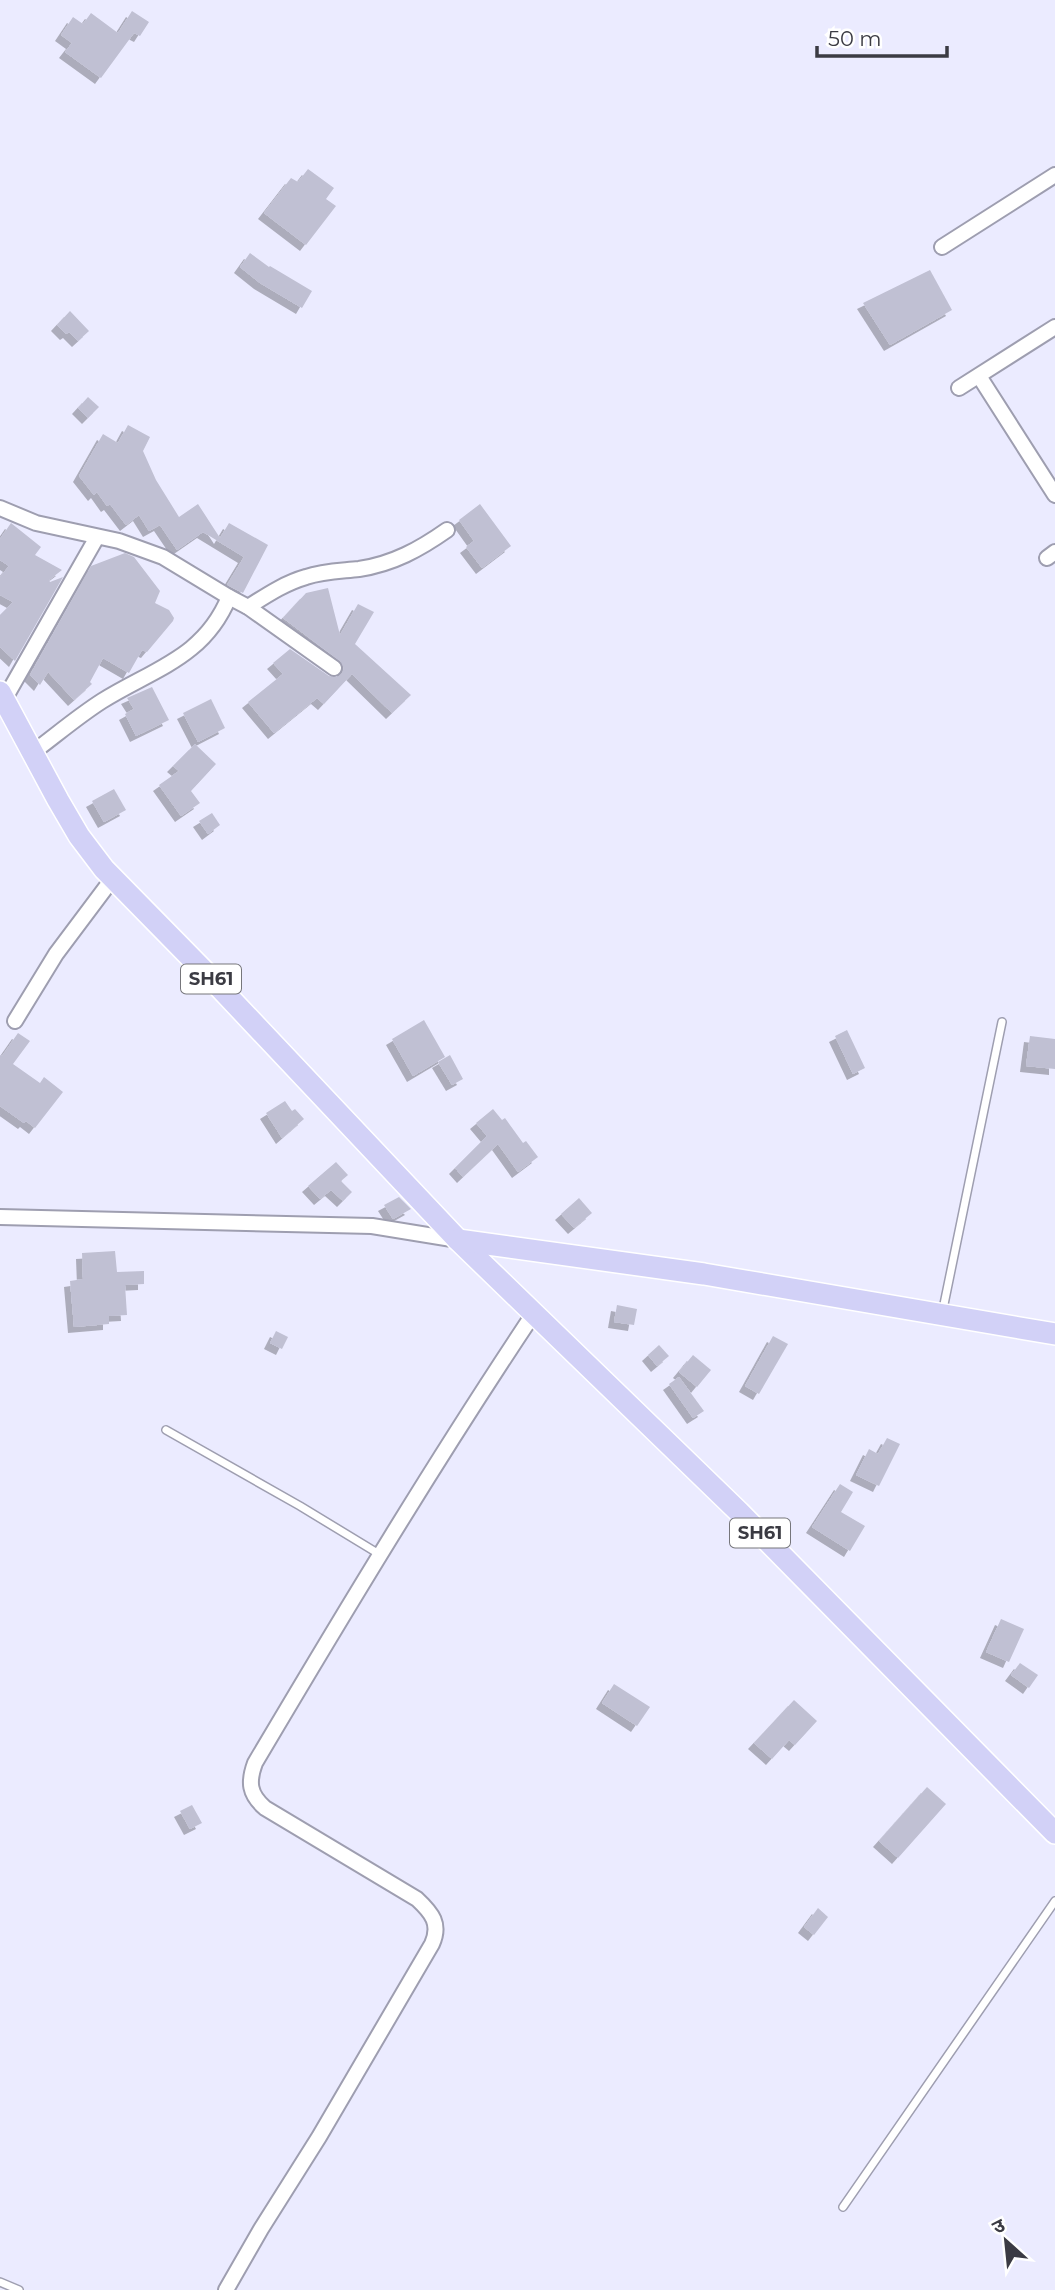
<svg xmlns="http://www.w3.org/2000/svg" width="1055" height="2290" viewBox="0 0 1055 2290" font-family="Montserrat,'Noto Sans Devanagari',sans-serif">
	<defs>
		<filter id="shadow"><feDropShadow dx="-6" dy="6" stdDeviation="0" flood-color="#0004"/></filter>
	</defs>
	<rect width="100%" height="100%" fill="#ebebff"/>
	<g fill="#c0c0d3" filter="url(#shadow)">
		<polygon points="132,11 149,22 140,36 134,33 101,78 65,52 72,43 61,35 73,17 83,24 91,13 118,33"/>
		<polygon points="308,169 334,188 326,199 336,206 306,245 264,213 291,178 298,182"/>
		<polygon points="250,253 269,267 270,266 312,291 302,308 260,283 240,267"/>
		<polygon points="930,270 952,310 890,345 863,303"/>
		<polygon points="70,311 89,331 78,341 69,332 66,334 57,325"/>
		<polygon points="88,397 99,407 88,418 78,408"/>
		<polygon points="128,425 150,437 143,451 156,480 179,517 198,504 220,538 229,523 268,545 243,593 227,585 244,557 203,532 177,550 160,525 149,531 139,515 126,525 110,504 107,506 97,492 94,495 79,476 103,434 118,443"/>
		<polygon points="480,504 511,546 482,568 466,547 474,541 459,520"/>
		<polygon points="11,523 41,547 35,555 62,570 49,580 50,582 63,577 15,661 0,647 0,615 13,602 0,595 0,577 9,566 0,560 0,539"/>
		<polygon points="125,553 134,557 160,591 155,603 169,610 174,618 173,621 147,652 142,650 129,673 103,658 90,682 92,684 74,700 48,672 40,685 30,675 91,566"/>
		<polygon points="328,588 340,635 358,604 374,612 355,644 411,695 392,713 352,674 324,704 317,698 274,733 248,702 283,674 273,663 290,649 329,676 337,677 342,673 344,668 340,661 283,618 306,593"/>
		<polygon points="152,687 169,720 136,736 125,714 134,709 127,698"/>
		<polygon points="211,699 225,728 198,742 183,713"/>
		<polygon points="195,744 216,764 191,791 200,803 181,816 159,785 179,771 173,766"/>
		<polygon points="114,789 126,810 104,822 92,801"/>
		<polygon points="212,813 220,825 208,834 199,821"/>
		<polygon points="424,1020 445,1057 413,1076 392,1039"/>
		<polygon points="847,1030 865,1068 853,1074 835,1036"/>
		<polygon points="18,1033 30,1041 13,1064 40,1083 44,1077 63,1092 35,1128 26,1121 24,1123 0,1106 0,1055 2,1056"/>
		<polygon points="1030,1036 1055,1039 1055,1069 1026,1066"/>
		<polygon points="450,1055 463,1079 452,1085 438,1062"/>
		<polygon points="285,1101 292,1111 295,1109 304,1119 282,1138 266,1113"/>
		<polygon points="493,1109 502,1120 505,1118 523,1143 526,1141 538,1157 518,1172 498,1144 463,1177 455,1168 487,1136 476,1123"/>
		<polygon points="336,1162 348,1175 341,1181 352,1192 343,1201 331,1190 320,1199 308,1186"/>
		<polygon points="399,1197 411,1209 393,1219 384,1205"/>
		<polygon points="579,1198 592,1213 574,1228 561,1214"/>
		<polygon points="115,1251 117,1272 144,1271 144,1284 125,1285 127,1315 109,1316 109,1324 74,1327 70,1281 83,1279 82,1253"/>
		<polygon points="617,1305 637,1309 634,1325 614,1322"/>
		<polygon points="276,1331 288,1337 282,1349 270,1343"/>
		<polygon points="773,1336 788,1344 759,1394 745,1386"/>
		<polygon points="659,1345 669,1356 657,1366 648,1355"/>
		<polygon points="693,1355 711,1370 697,1387 679,1372"/>
		<polygon points="679,1377 704,1411 693,1418 669,1384"/>
		<polygon points="887,1438 900,1444 879,1486 856,1475 869,1449 878,1454"/>
		<polygon points="840,1484 853,1492 841,1512 865,1526 850,1551 812,1527"/>
		<polygon points="1001,1619 1024,1629 1009,1662 986,1652"/>
		<polygon points="1020,1663 1038,1675 1029,1688 1011,1675"/>
		<polygon points="614,1684 650,1707 637,1726 602,1703"/>
		<polygon points="794,1700 817,1721 795,1745 789,1740 772,1759 754,1743"/>
		<polygon points="927,1787 946,1804 898,1858 879,1841"/>
		<polygon points="192,1805 202,1823 190,1829 180,1811"/>
		<polygon points="818,1908 828,1917 814,1935 804,1927"/>
	</g>
	<g fill="none" stroke-linecap="round" stroke-linejoin="round">
		<defs>
			<g id="service">
				<polyline points="942,1314 1002,1022"/>
				<polyline points="166,1430 300,1506 379,1554"/>
				<polyline points="843,2207 1055,1901"/>
				<polyline points="0,2282 19,2290"/>
			</g>
			<g id="minor">
				<polyline points="942,247 1055,175"/>
				<polyline points="979,376 1055,495"/>
				<polyline points="959,388 1055,327"/>
				<polyline points="0,508 36,523 119,541 163,557 229,597 248,607 334,668"/>
				<polyline points="1047,558 1055,552"/>
				<path d="M 248,607 C 267,595 285,583 306,577 C 323,571 341,571 359,569 C 393,564 420,549 447,530"/>
				<polyline points="4,700 97,537"/>
				<path d="M 32,753 C 55,736 77,717 102,701 C 153,669 204,658 229,597"/>
				<polyline points="15,1021 56,954 113,878"/>
				<polyline points="0,1217 372,1226 458,1240"/>
				<path d="M 226,2290 L 261,2229 L 319,2137 L 432,1944 C 441,1924 432,1913 417,1899 L 265,1808 C 249,1794 248,1782 255,1763 C 345,1611 436,1460 534,1313"/>
			</g>
			<g id="primary">
				<polyline points="0,692 58,800 79,836 104,869 207,974 458,1240 739,1512 1055,1833"/>
				<polyline points="458,1240 704,1274 1055,1334"/>
			</g>
		</defs>
		<use href="#service" stroke="#9e9eb0" stroke-width="10"/>
		<use href="#minor" stroke="#9e9eb0" stroke-width="18"/>
		<use href="#primary" stroke="#fff" stroke-width="24"/>
		<use href="#service" stroke="#fff" stroke-width="7"/>
		<use href="#minor" stroke="#fff" stroke-width="14"/>
		<use href="#primary" stroke="#d2d1f7" stroke-width="21"/>
	</g>
	<g text-anchor="middle" dominant-baseline="central" stroke-width="7" stroke-linejoin="round" paint-order="stroke">
		<g fill="#fff" stroke="#76767b" stroke-width="2">
			<rect x="181" y="964.5" width="60" height="29" rx="5"/>
			<rect x="730" y="1518.5" width="60" height="29" rx="5"/>
		</g>
		<g font-size="18" font-weight="bold" fill="#3b3b43">
			<text x="211" y="979">SH61</text>
			<text x="760" y="1533">SH61</text>
		</g>
	</g>
	<g transform="translate(1006 2241) rotate(333)" stroke="#ffffff" stroke-width="5" paint-order="stroke">
	<path d="M0-5L12 26L0 18L-12 26Z" fill="#3b3b43"/>
	<text y="-10" font-size="19" font-weight="bold" text-anchor="middle" fill="#3b3b43">उ</text>
	</g>
	<path d="M817 46v10h130v-10" fill="none" stroke="#3b3b43" stroke-width="3.5"/>
	<text x="828" y="46" font-size="21" fill="#3b3b43" stroke="#ffffff" stroke-width="5" paint-order="stroke">50 m</text>
</svg>
